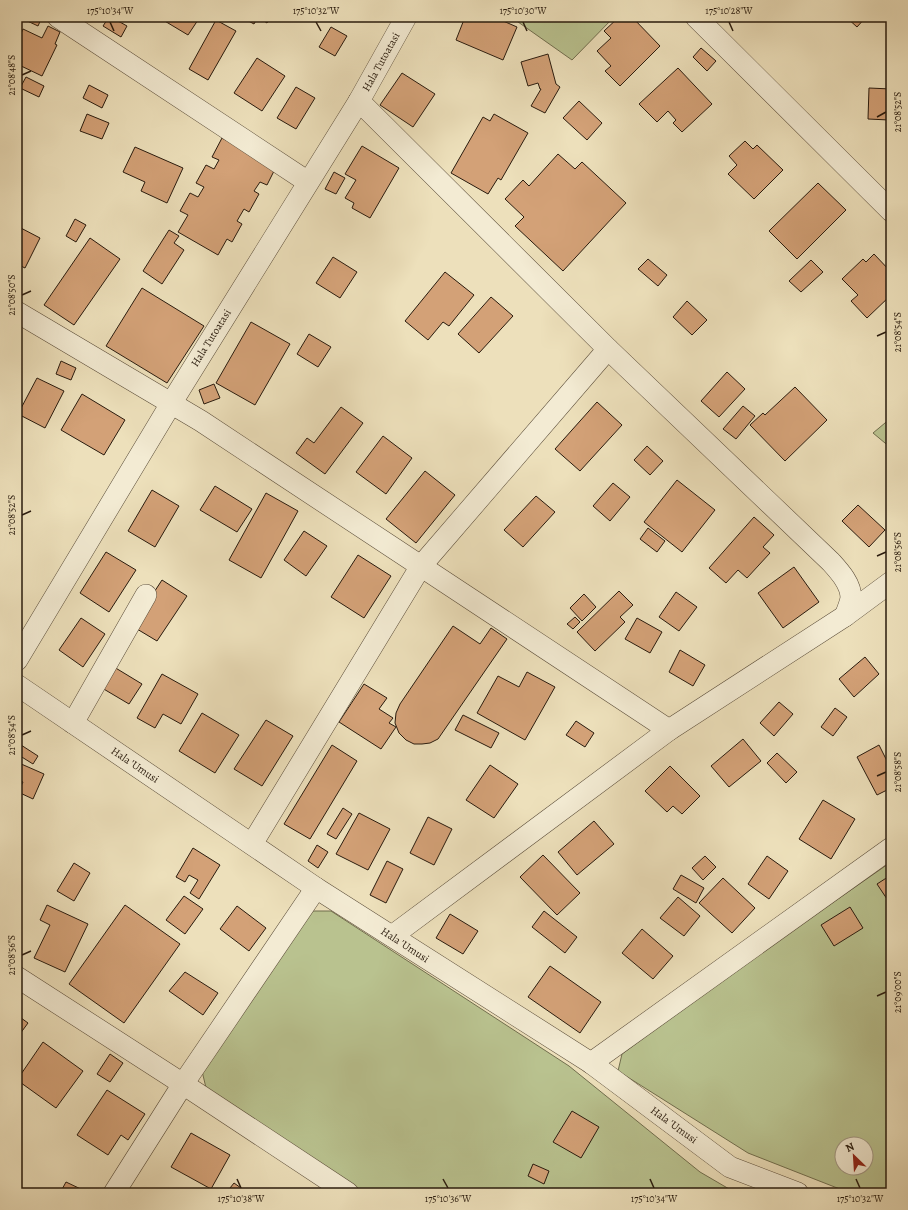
<svg xmlns="http://www.w3.org/2000/svg" width="908" height="1210" viewBox="0 0 908 1210" font-family="Alegreya,serif">
	<rect width="100%" height="100%" fill="#ede0bb"/>
	<filter id="stains"><feTurbulence type="fractalNoise" baseFrequency=".005" numOctaves="4"/><feColorMatrix values="0 0 0 0 .2 0 0 0 0 .09 0 0 0 0 .02 0 0 0 .5 -.17"/></filter>
	<radialGradient id="worn" r=".72"><stop offset=".6" stop-color="#630" stop-opacity="0"/><stop offset="1" stop-color="#630" stop-opacity=".3"/></radialGradient>
	<g fill="#b9c28f" stroke="#716e4e" fill-rule="evenodd">
		<polygon points="511,17 614,17 572,60"/>
		<polygon points="891,418 891,448 873,433"/>
		<path d="M 891,862 L 891,1193 L 850,1193 L 748,1153 L 618,1071 L 622,1054 L 717,983 ZM 842,1144 L 866,1144 L 866,1168 L 842,1168 Z"/>
		<polygon points="310,911 331,911 569,1066 700,1172 736,1193 358,1193 207,1092 202,1071"/>
	</g>
	<g fill="#d3a177" stroke="#291b0e">
		<polygon points="21,17 42,17 38,26 21,18"/>
		<polygon points="109,17 111,17 127,26 121,37 103,26"/>
		<polygon points="158,17 200,17 188,35"/>
		<polygon points="241,17 271,17 267,23 258,17 254,24"/>
		<polygon points="465,17 494,17 517,27 503,60 456,40"/>
		<polygon points="619,17 625,17 628,20 632,17 660,46 620,86 605,71 611,66 597,51 611,38 604,31"/>
		<polygon points="846,17 866,17 857,27"/>
		<polygon points="216,20 236,31 208,80 189,69"/>
		<polygon points="48,26 60,32 55,44 57,45 42,76 17,64 17,42 23,29 42,38"/>
		<polygon points="331,27 347,36 335,56 319,47"/>
		<polygon points="701,48 716,61 707,71 693,57"/>
		<polygon points="548,54 556,84 560,87 545,113 531,106 541,89 540,89 538,83 528,86 521,62"/>
		<polygon points="257,58 285,76 262,111 234,93"/>
		<polygon points="678,68 712,104 682,132 673,123 676,120 668,111 657,122 639,104"/>
		<polygon points="402,73 435,94 413,127 380,105"/>
		<polygon points="26,77 44,86 39,97 20,88"/>
		<polygon points="89,85 108,95 102,108 83,98"/>
		<polygon points="296,87 315,98 296,129 277,118"/>
		<polygon points="869,88 891,89 889,120 868,119"/>
		<polygon points="579,101 602,123 587,140 563,118"/>
		<polygon points="87,114 109,123 102,139 80,131"/>
		<polygon points="494,114 528,133 501,180 498,178 488,194 451,173 483,117 490,121"/>
		<polygon points="222,138 276,167 267,185 260,182 254,191 259,194 249,212 244,209 237,221 242,224 232,242 227,239 218,255 178,232 188,215 180,211 190,193 198,197 204,187 196,183 206,165 214,169 219,160 212,157"/>
		<polygon points="745,141 753,149 757,145 783,170 754,199 728,174 737,165 729,156"/>
		<polygon points="362,146 399,168 370,218 352,208 354,203 345,198 356,180 345,174"/>
		<polygon points="135,147 183,168 167,203 141,191 145,182 123,172"/>
		<polygon points="558,154 575,169 582,162 626,203 563,271 515,226 524,217 505,199 523,180 529,186"/>
		<polygon points="334,172 345,178 336,194 325,189"/>
		<polygon points="818,183 846,210 797,259 769,231"/>
		<polygon points="75,219 86,225 76,242 66,236"/>
		<polygon points="17,226 40,238 25,268 17,264"/>
		<polygon points="169,230 179,236 174,243 184,250 162,284 143,271"/>
		<polygon points="90,238 120,259 74,325 44,305"/>
		<polygon points="874,254 891,272 891,295 867,318 851,301 858,295 842,279 863,259 866,262"/>
		<polygon points="333,257 357,272 340,298 316,283"/>
		<polygon points="648,259 667,275 658,286 638,269"/>
		<polygon points="811,260 823,272 801,292 789,281"/>
		<polygon points="445,272 474,295 449,326 443,322 428,340 405,321"/>
		<polygon points="142,288 204,326 167,383 106,346"/>
		<polygon points="491,297 513,316 479,353 458,334"/>
		<polygon points="687,301 707,320 692,335 673,317"/>
		<polygon points="251,322 290,344 255,405 216,383"/>
		<polygon points="309,334 331,347 318,367 297,354"/>
		<polygon points="61,361 76,368 71,380 56,374"/>
		<polygon points="727,372 745,389 719,417 701,401"/>
		<polygon points="37,378 64,391 45,428 18,414"/>
		<polygon points="214,384 220,398 204,404 199,390"/>
		<polygon points="795,387 827,420 785,461 750,425 763,413 765,415"/>
		<polygon points="82,394 125,420 104,455 61,430"/>
		<polygon points="597,402 622,425 580,471 555,449"/>
		<polygon points="743,406 755,416 736,439 723,429"/>
		<polygon points="341,407 363,423 325,474 296,453 307,438 314,443"/>
		<polygon points="383,436 412,458 386,494 356,472"/>
		<polygon points="647,446 663,461 650,475 634,460"/>
		<polygon points="425,471 455,495 416,543 386,519"/>
		<polygon points="677,480 715,510 682,552 644,522"/>
		<polygon points="613,483 630,497 610,521 593,506"/>
		<polygon points="215,486 252,509 237,532 200,510"/>
		<polygon points="152,490 179,506 155,547 128,531"/>
		<polygon points="266,493 298,511 261,578 229,560"/>
		<polygon points="536,496 555,512 523,547 504,530"/>
		<polygon points="858,505 885,530 869,547 842,521"/>
		<polygon points="754,517 774,535 763,547 770,553 747,578 738,570 726,583 709,568"/>
		<polygon points="648,528 665,541 657,552 640,539"/>
		<polygon points="304,531 327,546 306,576 284,560"/>
		<polygon points="106,552 136,570 109,612 80,593"/>
		<polygon points="358,555 391,576 364,618 331,597"/>
		<polygon points="794,567 819,602 783,628 758,593"/>
		<polygon points="162,580 187,596 157,641 132,626"/>
		<polygon points="619,591 633,605 620,617 625,622 595,651 577,632"/>
		<polygon points="676,592 697,607 679,631 659,617"/>
		<polygon points="584,594 596,607 582,621 570,608"/>
		<polygon points="575,617 580,622 573,629 567,624"/>
		<polygon points="81,618 105,634 83,667 59,650"/>
		<polygon points="637,618 662,632 650,653 625,639"/>
		<polygon points="453,626 480,644 491,628 507,639 438,739 430,743 422,744 414,744 406,740 399,733 395,723 396,713 400,704"/>
		<polygon points="680,650 705,665 693,686 669,672"/>
		<polygon points="865,657 879,674 854,697 839,679"/>
		<polygon points="114,667 142,684 129,704 102,688"/>
		<polygon points="527,672 555,687 525,740 477,713 498,676 519,687"/>
		<polygon points="162,674 198,694 181,724 163,714 155,728 137,718"/>
		<polygon points="364,684 387,698 379,709 393,718 389,723 396,727 381,749 339,722"/>
		<polygon points="779,702 793,714 774,736 760,723"/>
		<polygon points="835,708 847,717 833,736 821,727"/>
		<polygon points="202,713 239,735 215,773 179,751"/>
		<polygon points="463,715 499,733 491,748 455,730"/>
		<polygon points="266,720 293,736 262,786 234,769"/>
		<polygon points="576,721 594,733 585,747 566,735"/>
		<polygon points="743,739 761,761 729,787 711,766"/>
		<polygon points="21,745 38,756 33,764 17,754 17,750"/>
		<polygon points="332,745 357,761 310,839 284,824"/>
		<polygon points="879,745 889,765 891,764 891,792 889,789 877,795 857,757"/>
		<polygon points="777,753 797,772 786,783 767,763"/>
		<polygon points="19,763 44,774 33,799 18,792 23,782 17,779 17,767"/>
		<polygon points="490,765 518,784 494,818 466,800"/>
		<polygon points="670,766 700,796 682,814 673,806 667,812 645,791"/>
		<polygon points="823,800 855,819 831,859 799,839"/>
		<polygon points="343,808 352,814 336,839 327,834"/>
		<polygon points="359,813 390,829 368,870 336,854"/>
		<polygon points="428,817 452,829 434,865 410,853"/>
		<polygon points="594,821 614,844 577,875 558,852"/>
		<polygon points="317,845 328,852 318,868 308,861"/>
		<polygon points="193,848 220,865 199,899 190,893 198,880 189,875 185,882 176,877"/>
		<polygon points="543,855 580,893 557,915 520,877"/>
		<polygon points="705,856 716,867 703,880 692,868"/>
		<polygon points="767,856 788,871 769,899 748,884"/>
		<polygon points="387,861 403,869 386,903 370,895"/>
		<polygon points="74,863 90,873 74,901 57,891"/>
		<polygon points="681,875 704,888 696,903 673,889"/>
		<polygon points="891,875 891,905 877,884"/>
		<polygon points="723,878 755,908 732,933 699,903"/>
		<polygon points="184,896 203,909 185,934 166,920"/>
		<polygon points="678,897 700,916 684,936 660,918"/>
		<polygon points="47,905 88,924 65,972 34,958 50,925 40,920"/>
		<polygon points="125,905 180,944 124,1023 69,984"/>
		<polygon points="237,906 266,928 249,951 220,929"/>
		<polygon points="850,907 863,928 834,946 821,925"/>
		<polygon points="544,911 577,937 565,953 532,927"/>
		<polygon points="450,914 478,931 463,954 436,938"/>
		<polygon points="642,929 673,956 653,979 622,953"/>
		<polygon points="550,966 601,1002 580,1033 528,997"/>
		<polygon points="185,972 218,993 203,1015 169,991"/>
		<polygon points="17,1015 28,1023 17,1038"/>
		<polygon points="43,1042 83,1071 56,1108 17,1080"/>
		<polygon points="110,1054 123,1063 110,1082 97,1074"/>
		<polygon points="107,1090 145,1114 128,1140 121,1135 108,1155 77,1135"/>
		<polygon points="572,1111 599,1127 581,1158 553,1142"/>
		<polygon points="191,1133 230,1155 211,1189 171,1167"/>
		<polygon points="533,1164 549,1171 544,1184 528,1176"/>
		<polygon points="66,1182 85,1191 84,1193 60,1193"/>
		<polygon points="234,1183 248,1193 226,1193"/>
		<polygon points="21,1189 28,1193 18,1193"/>
	</g>
	<g fill="none" stroke-linecap="round" stroke-linejoin="round">
		<defs>
			<g id="minor">
				<polyline points="58,17 308,182"/>
				<polyline points="696,17 891,211"/>
				<path d="M 359,101 L 608,349 L 831,562 C 840,572 851,584 851,598 C 850,604 847,611 845,616"/>
				<polyline points="17,312 201,421 669,730 392,936"/>
				<polyline points="17,660 172,402 359,101 406,17"/>
				<polyline points="17,685 316,888 591,1063 730,1167 798,1193"/>
				<polyline points="73,723 146,595"/>
				<polyline points="669,730 845,616 891,582"/>
				<polyline points="252,844 421,566 608,349"/>
				<polyline points="17,977 183,1084 348,1193"/>
				<polyline points="591,1063 891,848"/>
				<polyline points="114,1193 183,1084 316,888"/>
			</g>
		</defs>
		<use href="#minor" stroke="#5a4c39" stroke-width="22"/>
		<use href="#minor" stroke="#f3ebd3" stroke-width="21"/>
	</g>
	<path fill="none" stroke="#291b0e" stroke-width="1.5" d="M 110,22 L 114,31M 316,22 L 321,31M 523,22 L 527,31M 729,22 L 733,31M 22,75 L 31,71M 877,117 L 886,112M 22,295 L 31,291M 877,336 L 886,332M 22,515 L 31,511M 877,556 L 886,552M 22,735 L 31,731M 877,776 L 886,772M 22,955 L 31,951M 877,996 L 886,992M 237,1179 L 241,1188M 443,1179 L 448,1188M 650,1179 L 654,1188M 856,1179 L 860,1188"/>
	<g text-anchor="middle" dominant-baseline="central" stroke-width="3" stroke-linejoin="round" paint-order="stroke">
		<g font-size="11" fill="#291b0e" stroke="#f3ebd3">
			<text transform="translate(381 62) rotate(-61)">Hala Tutoatasi</text>
			<text transform="translate(211 338) rotate(-58)">Hala Tutoatasi</text>
			<text transform="translate(135 765) rotate(34)">Hala 'Umusi</text>
			<text transform="translate(405 945) rotate(33)">Hala 'Umusi</text>
			<text transform="translate(674 1125) rotate(36)">Hala 'Umusi</text>
		</g>
	</g>
	<rect width="908" height="1210" fill="none" stroke="#ede0bb" stroke-width="44"/>
	<g transform="translate(854 1156) rotate(335)"><circle r="19" fill="#f3ebd3" stroke="#a29884"/>
	<path d="M0-3L7 15L0 10L-7 15Z" fill="#8f2418"/>
	<text y="-6" font-size="11" font-weight="bold" text-anchor="middle" fill="#291b0e">N</text>
	</g>
	<rect x="22" y="22" width="864" height="1166" fill="none" stroke="#291b0e" stroke-width="1.5"/>
	<g font-size="10" text-anchor="middle" fill="#291b0e">
		<text x="110" y="14">175°10'34"W</text>
		<text x="316" y="14">175°10'32"W</text>
		<text x="523" y="14">175°10'30"W</text>
		<text x="729" y="14">175°10'28"W</text>
		<text transform="translate(11 75) rotate(-90)" y="4">21°08'48"S</text>
		<text transform="translate(897 112) rotate(-90)" y="4">21°08'52"S</text>
		<text transform="translate(11 295) rotate(-90)" y="4">21°08'50"S</text>
		<text transform="translate(897 332) rotate(-90)" y="4">21°08'54"S</text>
		<text transform="translate(11 515) rotate(-90)" y="4">21°08'52"S</text>
		<text transform="translate(897 552) rotate(-90)" y="4">21°08'56"S</text>
		<text transform="translate(11 735) rotate(-90)" y="4">21°08'54"S</text>
		<text transform="translate(897 772) rotate(-90)" y="4">21°08'58"S</text>
		<text transform="translate(11 955) rotate(-90)" y="4">21°08'56"S</text>
		<text transform="translate(897 992) rotate(-90)" y="4">21°09'00"S</text>
		<text x="241" y="1202">175°10'38"W</text>
		<text x="448" y="1202">175°10'36"W</text>
		<text x="654" y="1202">175°10'34"W</text>
		<text x="860" y="1202">175°10'32"W</text>
	</g>
	<rect width="100%" height="100%" filter="url(#stains)"/>
	<rect width="100%" height="100%" fill="url(#worn)"/>
</svg>
